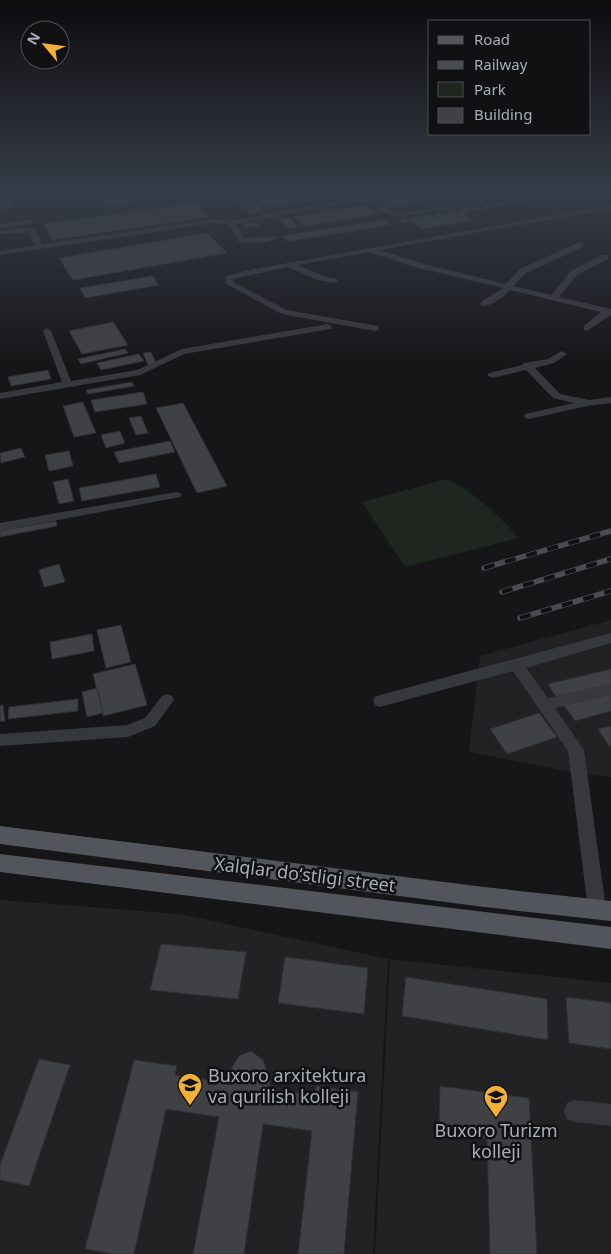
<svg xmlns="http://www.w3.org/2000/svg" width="611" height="1254" viewBox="0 0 611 1254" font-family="'Noto Sans',sans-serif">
	<rect width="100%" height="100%" fill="#161618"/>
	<g fill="#222225">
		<polygon points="611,620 611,777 583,774 469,752 480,656"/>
		<polygon points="0,900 180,914 388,959 373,1254 0,1254"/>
		<polygon points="390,959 611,983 611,1254 375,1254"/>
	</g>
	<path fill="#1e261f" d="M 446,479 C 474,491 498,515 519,538 L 405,567 L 362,502 Z"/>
	<g fill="#404145" stroke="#303034">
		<polygon points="325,191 363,191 320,197 313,192"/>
		<polygon points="311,192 319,200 264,207 257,200"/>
		<polygon points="243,193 264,212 251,214 231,195"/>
		<polygon points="431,194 438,199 390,207 383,202"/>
		<polygon points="139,195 145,201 106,207 101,201"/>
		<polygon points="10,200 13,208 0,210 0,201"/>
		<polygon points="195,203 208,217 52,240 44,224"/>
		<polygon points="365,205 378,214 305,226 293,217"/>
		<polygon points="462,213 473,220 422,229 412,221"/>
		<polygon points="288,217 298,227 288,228 279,219"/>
		<polygon points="32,220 34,223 0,228 0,224"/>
		<polygon points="385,220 391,225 288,241 282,236"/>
		<polygon points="256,222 260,226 246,228 242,224"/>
		<polygon points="207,233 227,253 73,280 59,258"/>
		<polygon points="153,276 159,285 85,298 80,288"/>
		<polygon points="113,322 128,345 82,354 69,331"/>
		<polygon points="125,349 128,353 81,364 78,359"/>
		<polygon points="151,352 156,363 148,365 143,353"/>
		<polygon points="139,354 144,361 101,370 97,363"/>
		<polygon points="48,370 51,379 11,386 8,377"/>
		<polygon points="132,382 134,386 88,394 86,390"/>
		<polygon points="143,392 147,404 95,412 91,400"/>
		<polygon points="83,402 96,433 74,437 63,406"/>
		<polygon points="183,403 227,486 197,493 156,408"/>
		<polygon points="141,416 148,433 136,435 129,418"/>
		<polygon points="120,431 125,443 106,448 101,435"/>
		<polygon points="170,441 175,452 119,463 114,452"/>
		<polygon points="21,448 25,457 1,463 0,453"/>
		<polygon points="69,451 73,466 49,471 45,455"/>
		<polygon points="156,474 160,487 82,501 79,488"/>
		<polygon points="68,479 74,501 59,504 53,482"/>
		<polygon points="56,521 57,526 0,537 0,531"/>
		<polygon points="59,564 65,582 44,587 39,570"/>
		<polygon points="121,625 131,662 106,668 97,630"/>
		<polygon points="92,634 94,651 52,659 50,642"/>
		<polygon points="135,664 147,705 103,716 93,674"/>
		<polygon points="611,669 611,687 558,700 548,684"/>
		<polygon points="97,688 103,713 87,717 82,692"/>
		<polygon points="611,694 611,711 575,721 564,705"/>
		<polygon points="78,699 78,711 8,719 9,707"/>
		<polygon points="3,705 5,721 0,722 0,706"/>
		<polygon points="539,713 557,737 507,754 490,729"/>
		<polygon points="611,726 611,746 609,746 598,729"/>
		<polygon points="161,944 246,952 238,999 150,990"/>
		<polygon points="285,957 368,968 364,1014 278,1003"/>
		<polygon points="406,977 547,999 548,1040 402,1016"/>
		<polygon points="566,997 611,1003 611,1049 569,1043"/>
		<polygon points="251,1051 263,1060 270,1081 269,1089 315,1095 316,1086 358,1092 344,1254 298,1254 312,1131 263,1124 244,1254 193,1254 219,1117 166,1109 134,1254 113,1254 85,1249 134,1060 177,1066 175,1075 225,1082 227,1075 239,1056"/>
		<polygon points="39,1059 70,1065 29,1186 0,1180 0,1165"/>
		<polygon points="440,1086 529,1098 537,1254 490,1254 487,1139 439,1132"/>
	</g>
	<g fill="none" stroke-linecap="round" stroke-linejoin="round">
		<g fill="#37383d" fill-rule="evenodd">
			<path d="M 351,198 L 371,199 L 391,211 L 400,213 L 449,206 L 452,208 L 400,217 L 387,213 L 368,202 L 351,202 L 235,224 L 244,238 L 277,236 L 278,238 C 268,244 250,244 239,242 L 229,225 L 214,223 L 0,255 L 0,251 L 35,245 L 29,233 L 0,234 L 0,230 L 27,228 L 35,229 L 42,244 L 214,219 L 231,221 Z"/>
			<path d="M 611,205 L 611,209 L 379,250 L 424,264 L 506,284 L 520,269 L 577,243 L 583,243 L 583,247 L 526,273 L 514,286 L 551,295 L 571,271 L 602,255 L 608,255 L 608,259 L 577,275 L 559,297 L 611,309 L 611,315 L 587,331 L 584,330 L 584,326 L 601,312 L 510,290 C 504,297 491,307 481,306 L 481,302 L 503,288 L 418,268 L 369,252 L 297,265 L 324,276 L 337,279 L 338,281 L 334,283 L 318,280 L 288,267 L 233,279 L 234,283 L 287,310 L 378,326 L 378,330 L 375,331 L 282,314 L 226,284 L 226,276 L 254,269 Z"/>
			<polygon points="328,324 332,327 331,329 184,354 140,375 0,399 0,393 62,382 43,331 47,328 51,331 71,381 137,370 182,349"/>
			<polygon points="562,351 567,354 554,363 535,368 560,394 589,400 611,397 611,403 587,406 529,419 525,418 524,416 525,414 574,403 553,398 526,370 492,378 487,375 489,373 522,365 524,363 548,359"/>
			<polygon points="176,492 180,493 182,495 180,497 0,531 0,523"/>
			<polygon points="611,633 611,643 526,668 548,698 611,683 611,695 555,708 584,750 606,909 603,915 597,918 591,915 588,909 568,751 513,671 380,707 375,705 373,701 375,697 380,695"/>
			<polygon points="167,694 172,696 174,700 155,726 128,737 0,746 0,734 127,725 145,718 162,696"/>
			<polygon points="575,1100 611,1104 611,1126 575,1122 567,1119 564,1111 567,1103"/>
		</g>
		<g fill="#53555c" fill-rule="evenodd">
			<polygon points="0,826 484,887 611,901 611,921 484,907 0,844"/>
			<polygon points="0,854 611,927 611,949 0,872"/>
		</g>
		<defs>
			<polyline id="rail-far1" points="395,222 544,197 566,191"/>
			<g id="rail">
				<polyline points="484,568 611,531"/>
				<polyline points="502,592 611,559"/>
				<polyline points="520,618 611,591"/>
			</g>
		</defs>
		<use href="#rail-far1" stroke="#4a4c52" stroke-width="3"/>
		<use href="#rail" stroke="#4a4c52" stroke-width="5.5"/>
		<use href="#rail-far1" stroke="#111113" stroke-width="2" stroke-dasharray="6" stroke-linecap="butt"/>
		<use href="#rail" stroke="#111113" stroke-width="4" stroke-dasharray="11" stroke-linecap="butt"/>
	</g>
	<linearGradient id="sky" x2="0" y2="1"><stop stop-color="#0c0c0d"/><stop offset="0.52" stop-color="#363c48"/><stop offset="1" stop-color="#363c48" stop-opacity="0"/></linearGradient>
	<rect width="611" height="366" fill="url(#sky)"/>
	<defs>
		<symbol id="university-pin" viewBox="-11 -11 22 30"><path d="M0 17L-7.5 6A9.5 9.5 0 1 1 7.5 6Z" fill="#f2b134" stroke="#111113"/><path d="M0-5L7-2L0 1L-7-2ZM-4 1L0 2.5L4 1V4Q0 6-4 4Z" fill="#111"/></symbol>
	</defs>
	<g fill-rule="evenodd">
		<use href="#university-pin" x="176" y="1071" width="28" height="38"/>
		<use href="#university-pin" x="482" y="1083" width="28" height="38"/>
	</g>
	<g text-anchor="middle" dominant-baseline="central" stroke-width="5" stroke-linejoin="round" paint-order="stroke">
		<g font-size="18" fill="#a8adb8" stroke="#111113">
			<text transform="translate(305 874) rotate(7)">Xalqlar doʻstligi street</text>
		</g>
		<g font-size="18" fill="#a8adb8" stroke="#111113" text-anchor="start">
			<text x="208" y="1075">Buxoro arxitektura<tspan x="208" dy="21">va qurilish kolleji</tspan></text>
			<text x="496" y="1130" text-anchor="middle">Buxoro Turizm<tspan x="496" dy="21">kolleji</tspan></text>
		</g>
	</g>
	<rect x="428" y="20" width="162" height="115" fill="#111113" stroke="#4d4f55"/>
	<rect x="438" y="36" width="25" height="8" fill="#53555c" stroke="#4d4f55"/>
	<text x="474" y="45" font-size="15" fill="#a8adb8">Road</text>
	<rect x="438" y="61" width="25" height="8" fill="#4a4c52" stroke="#4d4f55"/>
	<text x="474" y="70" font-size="15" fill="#a8adb8">Railway</text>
	<rect x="438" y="82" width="25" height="15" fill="#1e261f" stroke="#4d4f55"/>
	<text x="474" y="95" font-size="15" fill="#a8adb8">Park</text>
	<rect x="438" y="108" width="25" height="15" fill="#404145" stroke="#4d4f55"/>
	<text x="474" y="120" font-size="15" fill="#a8adb8">Building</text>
	<g transform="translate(45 45) rotate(299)"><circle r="24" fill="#111113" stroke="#4d4f55"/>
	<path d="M0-4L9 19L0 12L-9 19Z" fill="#f2b134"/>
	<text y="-8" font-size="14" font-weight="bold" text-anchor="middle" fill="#a8adb8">N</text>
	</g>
</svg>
